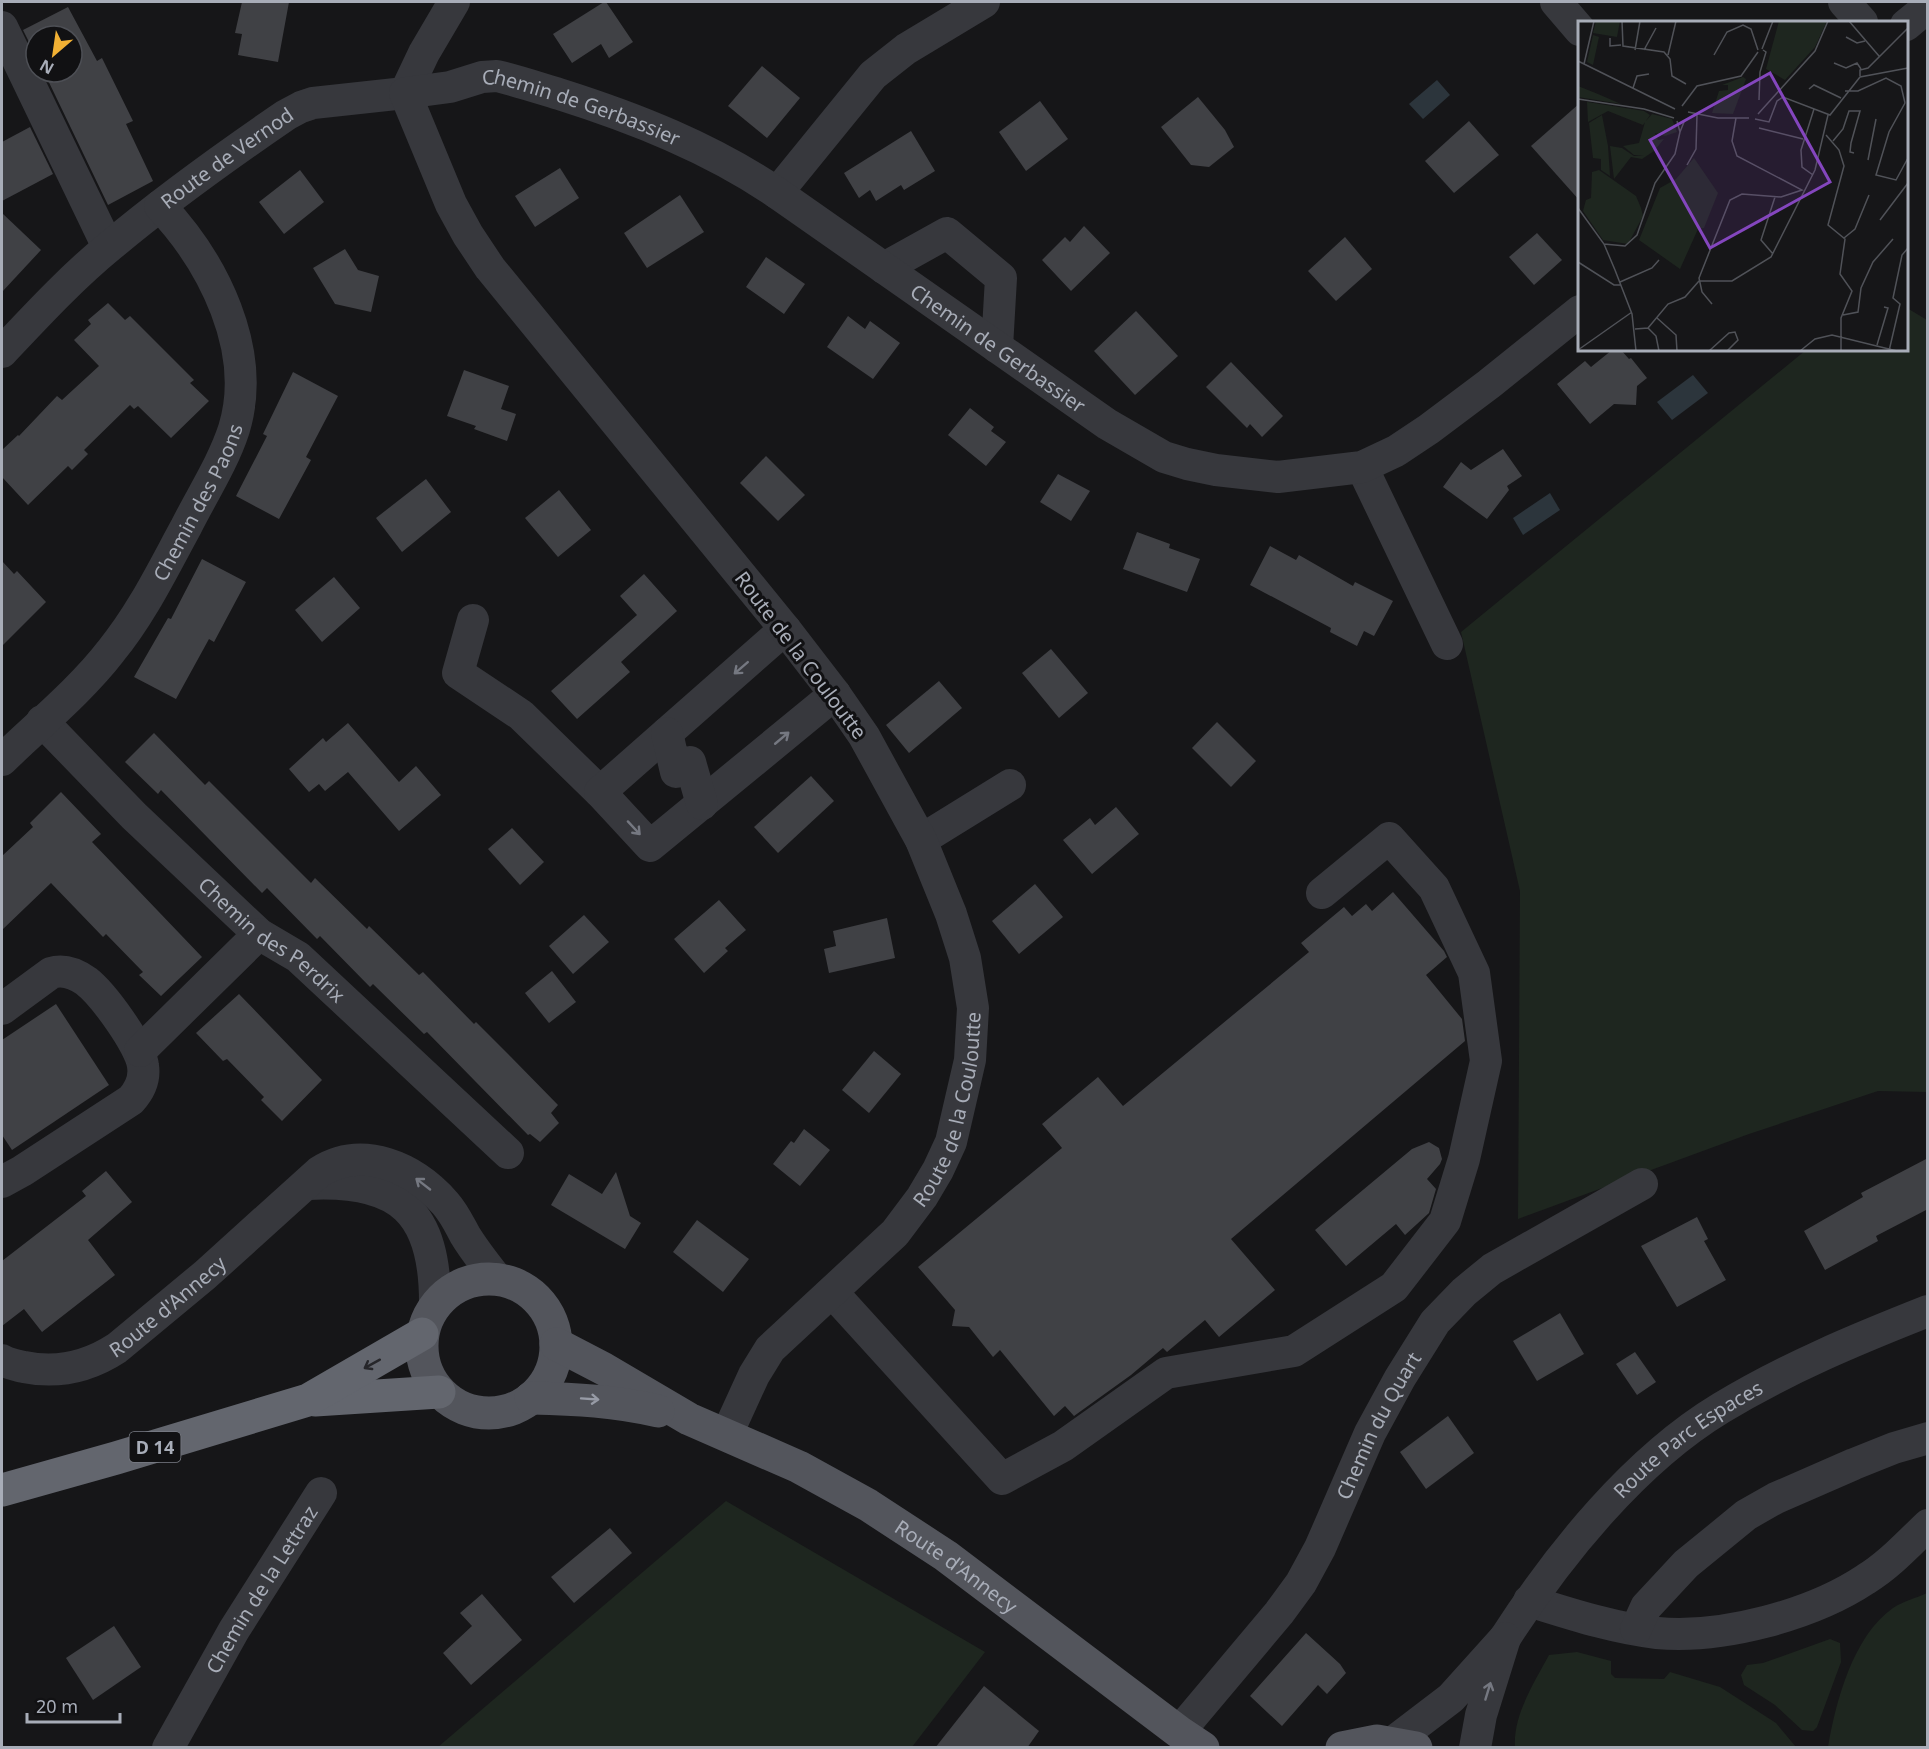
<svg xmlns="http://www.w3.org/2000/svg" width="1929" height="1749" viewBox="0 0 1929 1749" font-family="'Noto Sans',sans-serif">
	<rect width="100%" height="100%" fill="#161618"/>
	<g fill="#1e261f">
		<polygon points="1907,308 1927,320 1927,1092 1878,1091 1749,1134 1518,1219 1520,891 1461,632 1806,350 1906,350"/>
		<polygon points="726,1501 985,1652 912,1747 438,1747"/>
		<path d="M 1927,1593 L 1927,1747 L 1828,1747 C 1836,1701 1853,1636 1893,1608 C 1903,1601 1917,1598 1927,1593 Z"/>
		<polygon points="1830,1639 1840,1643 1841,1662 1817,1727 1813,1731 1802,1730 1775,1705 1744,1685 1741,1675 1747,1665 1763,1663"/>
		<path d="M 1577,1652 L 1611,1661 L 1611,1674 L 1615,1678 L 1664,1679 L 1670,1672 L 1720,1687 L 1776,1723 L 1796,1747 L 1515,1747 C 1513,1715 1534,1683 1549,1655 Z"/>
	</g>
	<g fill="#2c353c">
		<polygon points="1437,80 1450,95 1423,119 1409,104"/>
		<polygon points="1693,375 1708,393 1672,420 1657,402"/>
		<polygon points="1550,493 1560,510 1523,535 1513,518"/>
	</g>
	<g fill="#404145">
		<polygon points="242,2 289,2 278,62 238,55 242,34 235,33"/>
		<polygon points="604,2 606,2 633,42 609,58 601,44 572,63 553,34"/>
		<polygon points="68,7 97,61 102,58 133,121 126,124 153,181 108,205 44,72 72,72 72,36 36,36 36,56 23,30"/>
		<polygon points="762,66 800,98 767,138 728,106"/>
		<polygon points="1198,97 1225,130 1234,147 1209,167 1191,165 1161,127"/>
		<polygon points="1040,101 1068,139 1026,171 999,132"/>
		<polygon points="1580,103 1580,201 1531,146"/>
		<polygon points="1469,121 1499,155 1454,193 1425,161"/>
		<polygon points="30,127 53,174 2,201 2,142"/>
		<polygon points="911,131 935,171 904,190 901,185 876,201 870,190 859,198 844,173"/>
		<polygon points="560,168 579,198 535,227 515,196"/>
		<polygon points="300,170 324,202 284,234 259,202"/>
		<polygon points="680,195 704,232 647,268 624,233"/>
		<polygon points="2,213 41,250 2,292"/>
		<polygon points="1084,226 1110,253 1071,291 1042,260 1065,237 1070,242"/>
		<polygon points="1537,233 1562,260 1534,285 1509,257"/>
		<polygon points="1345,237 1372,269 1336,301 1308,271"/>
		<polygon points="345,249 358,270 379,276 371,312 335,304 313,268"/>
		<polygon points="766,257 805,284 784,314 746,287"/>
		<polygon points="108,303 125,320 130,316 194,380 190,383 209,401 171,438 138,406 134,409 130,405 84,450 88,454 72,470 68,466 28,505 2,477 2,450 18,435 19,436 57,396 62,400 99,366 74,340 91,324 88,320"/>
		<polygon points="1136,311 1178,356 1135,395 1094,351"/>
		<polygon points="848,316 865,329 870,321 900,343 873,379 827,347"/>
		<polygon points="1612,350 1621,350 1629,359 1631,358 1647,378 1637,386 1636,405 1614,404 1590,424 1557,384 1585,361 1591,367"/>
		<polygon points="1231,362 1283,416 1262,437 1250,424 1247,428 1206,387"/>
		<polygon points="464,370 509,386 501,409 516,414 507,441 474,429 476,426 447,416"/>
		<polygon points="293,372 338,396 306,457 311,460 279,519 236,496 267,436 263,434"/>
		<polygon points="970,408 994,427 991,431 1006,442 986,466 948,435"/>
		<polygon points="1503,449 1522,476 1507,486 1509,490 1487,519 1443,487 1461,462 1471,470"/>
		<polygon points="766,456 805,495 778,521 740,483"/>
		<polygon points="1058,474 1090,491 1071,521 1040,502"/>
		<polygon points="426,479 451,512 402,552 376,518"/>
		<polygon points="559,490 591,530 558,557 525,518"/>
		<polygon points="1137,532 1170,544 1169,548 1200,559 1187,592 1123,569"/>
		<polygon points="1270,546 1296,560 1299,555 1353,586 1355,582 1393,601 1374,636 1364,631 1357,646 1330,632 1331,628 1250,585"/>
		<polygon points="202,559 246,582 214,642 209,639 176,699 134,677 168,618 171,619"/>
		<polygon points="2,561 14,574 17,571 46,602 2,646"/>
		<polygon points="644,574 677,611 621,662 630,672 577,719 551,691 637,615 620,596"/>
		<polygon points="334,577 360,608 322,642 295,610"/>
		<polygon points="1051,649 1088,693 1059,718 1022,673"/>
		<polygon points="939,681 962,708 909,753 886,725"/>
		<polygon points="1217,722 1256,761 1231,787 1192,748"/>
		<polygon points="348,723 399,782 416,766 441,795 399,831 348,772 325,791 319,784 309,792 289,769 323,738 326,742"/>
		<polygon points="154,733 205,785 209,781 311,883 315,878 367,929 369,926 419,975 423,972 474,1024 476,1022 511,1057 558,1105 551,1113 559,1123 540,1142 530,1134 528,1135 427,1032 424,1034 373,984 370,987 320,936 317,939 267,888 262,893 161,790 158,794 125,762"/>
		<polygon points="811,776 834,801 778,853 754,827"/>
		<polygon points="61,792 101,834 92,842 202,957 161,996 139,975 143,972 106,934 103,937 51,883 2,930 2,856 33,827 30,823"/>
		<polygon points="1116,807 1139,834 1092,874 1063,840 1090,818 1095,825"/>
		<polygon points="512,828 544,862 520,885 488,849"/>
		<polygon points="1035,884 1063,917 1019,954 992,921"/>
		<polygon points="1393,892 1444,951 1447,957 1426,975 1462,1019 1465,1041 1231,1239 1275,1290 1219,1337 1205,1320 1167,1352 1163,1348 1131,1375 1074,1416 1065,1406 1054,1416 1000,1350 993,1357 969,1327 952,1326 955,1310 918,1267 1062,1148 1042,1124 1098,1077 1123,1106 1309,952 1301,943 1344,907 1352,916 1366,904 1372,911"/>
		<polygon points="719,900 746,930 725,948 728,951 704,973 674,939"/>
		<polygon points="584,915 609,942 573,974 549,946"/>
		<polygon points="887,918 895,958 829,973 824,949 836,946 833,931"/>
		<polygon points="552,971 576,1002 549,1023 525,993"/>
		<polygon points="239,994 322,1080 282,1121 261,1100 264,1097 227,1059 223,1061 196,1033"/>
		<polygon points="56,1004 109,1085 12,1150 2,1135 2,1040"/>
		<polygon points="874,1051 901,1074 869,1113 842,1090"/>
		<polygon points="804,1129 830,1150 800,1186 773,1164 791,1141 794,1143"/>
		<polygon points="1429,1142 1439,1148 1442,1159 1440,1164 1427,1179 1436,1189 1429,1213 1405,1235 1396,1224 1346,1266 1315,1230 1412,1149"/>
		<polygon points="1928,1158 1928,1209 1876,1236 1878,1241 1825,1270 1804,1231 1863,1197 1861,1193"/>
		<polygon points="106,1171 132,1202 88,1240 115,1275 42,1332 24,1309 2,1326 2,1261 86,1196 82,1191"/>
		<polygon points="616,1172 630,1216 641,1223 625,1249 551,1205 569,1174 602,1194"/>
		<polygon points="1697,1217 1708,1239 1704,1241 1726,1280 1677,1307 1641,1246"/>
		<polygon points="697,1220 749,1259 723,1292 673,1252"/>
		<polygon points="1560,1313 1584,1354 1537,1381 1513,1341"/>
		<polygon points="1635,1352 1656,1382 1637,1395 1616,1364"/>
		<polygon points="1448,1416 1474,1453 1426,1489 1400,1452"/>
		<polygon points="610,1528 632,1553 574,1603 551,1577"/>
		<polygon points="482,1594 522,1640 471,1685 443,1653 472,1626 460,1613"/>
		<polygon points="114,1626 141,1667 93,1700 66,1658"/>
		<polygon points="1306,1633 1340,1664 1346,1673 1327,1694 1318,1685 1282,1726 1250,1696"/>
		<polygon points="984,1686 1039,1731 1027,1748 935,1748"/>
	</g>
	<g fill="none" stroke-linecap="round" stroke-linejoin="round">
		<g stroke="#37383d" stroke-width="32">
			<polyline points="1556,2 1580,30"/>
			<polyline points="1844,2 1862,22"/>
			<polyline points="1906,25 1928,7"/>
			<polyline points="2,27 108,247"/>
			<polyline points="777,193 873,75 906,49 984,2"/>
			<polyline points="884,268 947,233 1001,278 997,347"/>
			<path id="s1" d="M 2,352 C 36,316 71,278 110,246 C 166,199 226,156 286,115 L 301,107 L 313,103 L 405,93 L 424,53 L 454,2"/>
			<polyline points="1362,467 1447,644"/>
			<polyline points="473,620 458,673 521,715 600,792"/>
			<polyline points="785,629 600,792 650,846 835,694"/>
			<path id="s2" d="M 42,721 L 134,816 L 259,934 L 298,957 L 508,1153"/>
			<polyline points="667,733 676,772 690,762 702,804"/>
			<path id="s3" d="M 2,760 C 37,726 81,690 111,651 C 142,613 163,569 186,527 C 202,495 223,463 234,429 C 258,350 213,262 160,206"/>
			<polyline points="921,840 1010,785"/>
			<path d="M 2,1009 L 51,973 C 63,969 76,974 86,981 C 103,994 141,1046 143,1066 C 145,1079 140,1090 131,1100 L 22,1171 L 2,1182"/>
			<polyline points="140,1051 259,934"/>
			<path d="M 307,1184 C 400,1179 436,1212 435,1306"/>
			<polyline points="832,1292 1002,1479 1063,1446 1166,1373 1294,1351 1394,1287 1445,1221 1464,1159 1486,1061 1474,973 1434,888 1389,838 1322,893"/>
			<path id="s4" d="M 2,1360 C 8,1364 16,1365 24,1367 C 58,1374 88,1367 117,1348 L 205,1275 L 319,1172 C 363,1144 414,1168 445,1203 C 454,1213 459,1224 465,1235 C 474,1250 486,1265 497,1279"/>
			<path id="s5" d="M 727,1434 L 754,1375 L 770,1349 L 895,1233 L 922,1197 L 938,1170 L 951,1142 L 970,1060 L 973,1008 L 965,958 L 951,914 L 921,840 L 864,736 L 835,694 L 785,629 L 490,268 L 468,235 L 451,204 L 405,93 L 450,87 L 482,77 L 497,76 C 518,81 539,88 559,94 C 635,118 711,148 777,193 L 1107,424 L 1164,457 L 1187,464 L 1216,470 L 1278,477 L 1362,467 L 1396,451 L 1429,429 L 1489,384 L 1580,311"/>
			<path d="M 1529,1601 C 1571,1614 1613,1628 1657,1633 C 1722,1639 1812,1615 1866,1579 C 1889,1565 1908,1544 1928,1525"/>
			<polyline points="1636,1629 1646,1607 1686,1564 1746,1515 1776,1498 1854,1464 1894,1448 1928,1438"/>
			<path id="s6" d="M 1505,1638 C 1559,1554 1635,1460 1721,1408 C 1787,1368 1857,1339 1928,1311"/>
			<path id="s7" d="M 1179,1732 L 1279,1613 L 1301,1583 L 1320,1548 L 1370,1433 L 1400,1378 L 1435,1322 L 1464,1292 L 1492,1269 L 1642,1184"/>
			<polyline points="1392,1743 1451,1698 1505,1638 1481,1715 1475,1748"/>
			<path id="s8" d="M 168,1748 L 234,1630 L 321,1493"/>
		</g>
		<g stroke="#53555c" stroke-width="33">
			<circle cx="489" cy="1346" r="67"/>
			<path id="s9" d="M 556,1344 L 604,1369 L 689,1419 L 799,1467 L 868,1505 L 946,1556 L 1179,1732 L 1203,1748"/>
			<path d="M 531,1398 C 576,1399 615,1401 658,1411"/>
			<polyline points="1342,1748 1377,1741 1416,1748"/>
		</g>
		<g stroke="#63666e" stroke-width="33">
			<polyline points="315,1400 439,1392"/>
			<polyline points="2,1490 116,1458 308,1400 422,1334"/>
		</g>
	</g>
	<defs><path id="oneway-shaft" d="M-6 0H5M1.5-3L5.5 0L1.5 3" fill="none" stroke-width="1.6" stroke-linecap="round" stroke-linejoin="round" transform="scale(1.5)"/></defs>
	<g stroke="#757881">
		<use href="#oneway-shaft" transform="translate(741 668) rotate(139)"/>
		<use href="#oneway-shaft" transform="translate(782 738) rotate(-40)"/>
		<use href="#oneway-shaft" transform="translate(634 828) rotate(47)"/>
		<use href="#oneway-shaft" transform="translate(423 1184) rotate(-142)"/>
		<use href="#oneway-shaft" transform="translate(1488 1691) rotate(-73)"/>
	</g>
	<use stroke="#26262a" href="#oneway-shaft" transform="translate(372 1364) rotate(151)"/>
	<use stroke="#979ba6" href="#oneway-shaft" transform="translate(590 1399) rotate(4)"/>
	<g text-anchor="middle" dominant-baseline="central" stroke-width="6" stroke-linejoin="round" paint-order="stroke">
		<rect fill="#111113" stroke="#7b7e86" stroke-width="1.5" x="129.5" y="1432" width="51" height="30" rx="4.5"/>
		<g font-size="18" font-weight="bold" fill="#a8adb8">
			<text x="155" y="1447">D 14</text>
		</g>
		<g font-size="20" fill="#a8adb8" stroke="#111113">
			<text stroke="none"><textPath href="#s5" startOffset="1782">Chemin de Gerbassier</textPath></text>
			<text stroke="none"><textPath href="#s1" startOffset="298">Route de Vernod</textPath></text>
			<text stroke="none"><textPath href="#s5" startOffset="2268">Chemin de Gerbassier</textPath></text>
			<text stroke="none"><textPath href="#s3" startOffset="327">Chemin des Paons</textPath></text>
			<text transform="translate(801 655) rotate(53)">Route de la Couloutte</text>
			<text stroke="none"><textPath href="#s2" startOffset="318">Chemin des Perdrix</textPath></text>
			<text stroke="none"><textPath href="#s5" startOffset="404">Route de la Couloutte</textPath></text>
			<text stroke="none"><textPath href="#s4" startOffset="186">Route d'Annecy</textPath></text>
			<text stroke="none"><textPath href="#s7" startOffset="368">Chemin du Quart</textPath></text>
			<text stroke="none"><textPath href="#s6" startOffset="273">Route Parc Espaces</textPath></text>
			<text stroke="none"><textPath href="#s9" startOffset="459">Route d'Annecy</textPath></text>
			<text stroke="none"><textPath href="#s8" startOffset="184">Chemin de la Lettraz</textPath></text>
		</g>
	</g>
	<g transform="translate(1578 21)">
		<rect width="330" height="330" fill="#161618"/>
		<path d="M 18,0 L 42,0 L 39,16 L 15,12 ZM 201,0 L 249,0 L 237,26 L 207,59 L 188,48 ZM 15,14 L 21,16 L 15,44 L 9,41 ZM 165,56 L 168,58 L 155,93 L 134,92 L 141,70 L 150,69 L 150,64 L 144,64 ZM 0,65 L 20,73 L 43,83 L 0,76 ZM 9,81 L 66,90 L 72,94 L 65,104 L 30,90 L 10,101 ZM 74,93 L 94,98 L 99,111 L 87,115 L 77,112 L 80,119 L 86,118 L 76,130 L 64,138 L 53,136 L 36,158 L 32,125 L 44,127 L 56,135 L 66,134 L 56,134 L 45,125 L 61,122 L 67,101 ZM 24,94 L 30,125 L 32,155 L 23,149 L 23,138 L 15,137 L 11,102 ZM 116,137 L 140,172 L 126,207 L 120,208 L 102,248 L 61,219 L 82,167 L 98,158 ZM 21,149 L 58,175 L 63,187 L 65,195 L 50,223 L 25,219 L 5,190 L 8,179 L 13,177 L 14,151 Z" fill="#1e261f"/>
		<path fill="none" stroke="#505258" stroke-width="1.5" d="M 44,0 L 45,25 L 86,31 L 92,38 L 94,55 L 108,63M 271,0 L 301,35M 268,16 L 279,22 L 287,20M 32,17 L 32,25 L 43,24M 184,28 L 195,0M 57,29 L 62,0M 66,29 L 78,7M 90,34 L 98,0M 136,34 L 149,11 L 165,4 L 173,8 L 180,29M 0,40 L 97,88M 256,42 L 268,47 L 279,42 L 283,48M 6,43 L 16,0M 282,55 L 282,49 L 290,47 L 330,7M 55,67 L 59,55 L 71,53M 231,68 L 236,64 L 263,77M 267,70 L 280,70 L 308,57 L 323,65 L 327,82M 0,78 L 66,88 L 96,97M 181,79 L 182,51 L 188,31 L 185,29M 327,82 L 311,111 L 298,154 L 318,159 L 330,137M 104,85 L 119,65 L 163,55 L 180,31M 110,91 L 140,97 L 171,97M 180,93 L 237,30 L 250,0M 177,98 L 191,101 L 199,80 L 205,76 L 252,94 L 282,56 L 330,47M 99,100 L 102,111 L 106,101M 181,107 L 225,118M 248,114 L 261,129 L 266,145 L 250,204 L 267,218 L 262,253 L 274,270 L 263,297 L 263,330M 255,120 L 265,108 L 271,90 L 282,90 L 273,122 L 272,131 L 276,132M 290,139 L 298,98M 109,144 L 118,128 L 119,94M 235,154 L 224,146 L 223,129 L 236,88M 0,187 L 26,223 L 37,249 L 54,293 L 58,330M 302,199 L 330,162M 266,217 L 277,208 L 291,174M 26,223 L 47,225 L 59,214 L 77,162 L 97,133 L 102,111M 195,233 L 183,219 L 197,176M 0,241 L 36,264 L 43,264M 121,260 L 154,260 L 193,236 L 237,149 L 250,94M 42,261 L 74,247 L 81,239M 134,283 L 124,271 L 121,257 L 152,179 L 164,173 L 203,176 L 224,169 L 159,135 L 154,120 L 158,97M 265,294 L 280,291 L 283,267 L 295,241 L 315,218M 79,297 L 98,314 L 99,330M 70,307 L 78,315 L 81,330M 57,308 L 70,307 L 90,283 L 107,276 L 121,260M 299,324 L 310,287 L 306,286M 0,329 L 54,291M 131,330 L 151,312 L 157,311 L 160,319 L 149,330M 222,330 L 237,318 L 254,314 L 319,330M 311,330 L 322,283 L 315,277 L 324,234 L 330,227"/>
		<path fill="#8446be" fill-opacity="0.15" stroke="#8446be" stroke-width="3" d="M 192,52 L 252,161 L 132,227 L 72,119 Z"/>
		<rect width="330" height="330" fill="none" stroke="#a8adb8" stroke-width="3"/>
	</g>
	<rect width="1929" height="1749" fill="none" stroke="#a8adb8" stroke-width="6"/>
	<g transform="translate(54 54) rotate(209)"><circle r="28" fill="#111113" stroke="#4d4f55" stroke-width="1.5"/>
	<path d="M0-4.5L10 22L0 15L-10 22Z" fill="#f2b134"/>
	<text y="-9" font-size="16" font-weight="bold" text-anchor="middle" fill="#a8adb8">N</text>
	</g>
	<path d="M27 1713v9h93v-9" fill="none" stroke="#a8adb8" stroke-width="3"/>
	<text x="36" y="1713" font-size="18" fill="#a8adb8" stroke="#111113" stroke-width="4.5" paint-order="stroke">20 m</text>
</svg>
